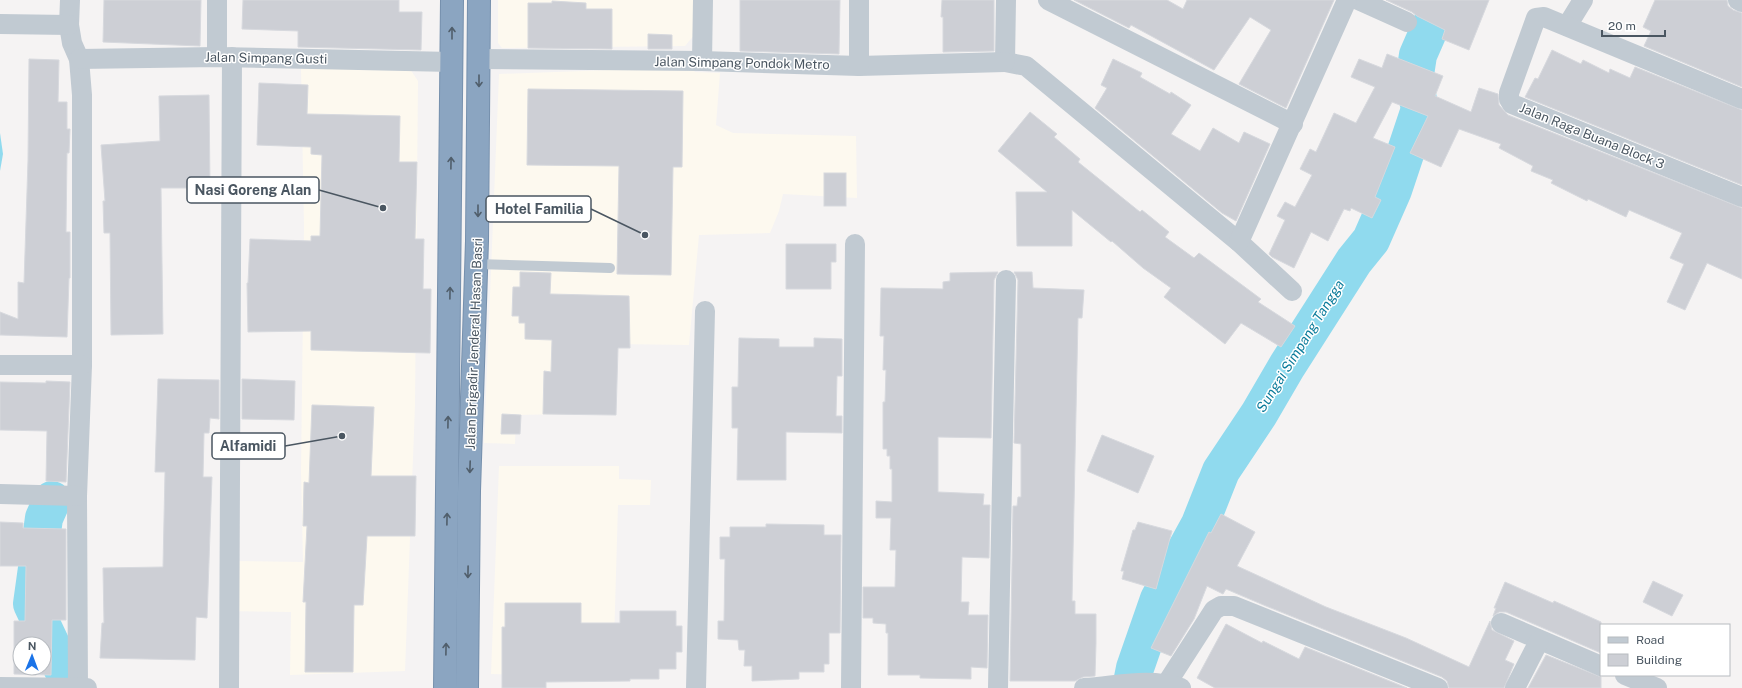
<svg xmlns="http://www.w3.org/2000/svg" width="1742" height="688" viewBox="0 0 1742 688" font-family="'Public Sans',sans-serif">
	<rect width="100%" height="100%" fill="#f5f3f3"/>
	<g fill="#fdf9ef">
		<polygon points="498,0 695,0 695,34 685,46 502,48 498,43"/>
		<polygon points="691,67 695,72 720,73 716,125 733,133 856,136 857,198 783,194 779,211 770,233 699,235 689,345 616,344 613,413 516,415 515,444 484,443 499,74"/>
		<polygon points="301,69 410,69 418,81 415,405 405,671 290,675 291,612 228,611 228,561 303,562 301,472 304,226"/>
		<polygon points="499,466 619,466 619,479 651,480 650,505 618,505 613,677 491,674"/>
	</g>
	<polygon fill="#90daee" points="0,133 3,154 0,171"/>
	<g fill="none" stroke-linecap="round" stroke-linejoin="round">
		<g stroke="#90daee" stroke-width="38">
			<polyline points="52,500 44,518 32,604 65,674"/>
			<polyline points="1131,688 1135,668 1159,599 1200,524 1221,471 1259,414 1287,366 1354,261 1371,240 1393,190 1420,109 1414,81 1418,55 1442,0"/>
		</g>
	</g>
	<g fill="#cdcfd5" stroke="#d7d9de" fill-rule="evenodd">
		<polygon points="104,0 201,0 200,46 103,42"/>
		<polygon points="243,0 399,0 399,12 422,12 421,50 298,47 298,31 242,29"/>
		<polygon points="740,0 840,0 839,54 740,51"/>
		<polygon points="942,0 994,0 994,51 943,52 943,17 941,17"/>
		<polygon points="1074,0 1167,0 1183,9 1187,0 1334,0 1286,108 1239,84 1271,30 1250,17 1214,70 1131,25 1129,28"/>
		<polygon points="1386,0 1489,0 1469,50 1442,39 1445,30 1417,16 1412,12"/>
		<polygon points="1655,0 1727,0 1728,6 1733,10 1742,13 1742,87 1644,46 1651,31 1643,27"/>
		<polygon points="552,1 586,3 586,9 612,9 612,49 528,48 528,3 552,3"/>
		<polygon points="648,34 672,35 672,49 648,49"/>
		<polygon points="1552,50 1581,64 1583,60 1609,73 1610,69 1630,78 1635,67 1742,110 1742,185 1525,97 1535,78 1538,79"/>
		<polygon points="1387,54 1443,76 1435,96 1471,112 1479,88 1498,94 1499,105 1508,115 1742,208 1742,279 1707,263 1685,310 1667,302 1684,264 1670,258 1682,233 1629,210 1626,217 1588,199 1587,201 1551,183 1553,180 1531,171 1533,166 1499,148 1501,144 1459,129 1441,167 1410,153 1428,116 1392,102 1373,138 1395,147 1375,197 1381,200 1372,218 1351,208 1350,211 1344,209 1328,241 1311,232 1294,268 1272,257 1269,254 1285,220 1277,216 1285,202 1295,207 1312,175 1300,169 1310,149 1316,152 1334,113 1356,123 1375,87 1351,77 1359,59 1382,68"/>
		<polygon points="29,59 59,60 58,102 67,102 67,129 70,129 69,153 67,153 66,232 70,232 70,278 69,278 67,337 0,335 0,312 18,319 18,282 24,283 28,160"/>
		<polygon points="1113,59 1142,73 1140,77 1170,94 1171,92 1191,105 1171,134 1200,151 1213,128 1239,143 1244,132 1270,144 1236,221 1222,213 1095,108 1107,88 1101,85"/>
		<polygon points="259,83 308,85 307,114 400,116 399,162 417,162 415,239 424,239 423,289 431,289 430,353 311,350 311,331 248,332 247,283 248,283 250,239 311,241 311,236 320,236 322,155 311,154 311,147 257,145"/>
		<polygon points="528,89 683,91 682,167 673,167 671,275 617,274 619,166 527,165"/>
		<polygon points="209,95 210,188 161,188 163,334 111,335 110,233 104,233 103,201 105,201 101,145 160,141 159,96"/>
		<polygon points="1030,112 1057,134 1054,137 1080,159 1078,162 1140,212 1142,210 1169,232 1165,237 1194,258 1199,253 1261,299 1258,302 1295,326 1281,347 1241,323 1225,344 1164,297 1171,288 1143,268 1112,241 1111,242 1072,210 1072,246 1017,246 1016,192 1047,192 998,151"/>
		<rect x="824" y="173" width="22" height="33"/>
		<polygon points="786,244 836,244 836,262 831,262 831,289 786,289"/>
		<polygon points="520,272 551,273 550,294 629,296 630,348 618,348 616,415 543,414 544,371 551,372 552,340 525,339 525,323 519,323 519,316 512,316 513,287 520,287"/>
		<polygon points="998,272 994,280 991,438 938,437 938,492 984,494 983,505 990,505 989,558 962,557 961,602 969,602 968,615 988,615 987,668 971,667 971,679 920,678 920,675 888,675 888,633 886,633 886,624 873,623 873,618 863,618 863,587 895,587 896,550 890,550 891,518 876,518 876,501 892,502 892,469 890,469 890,456 887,456 887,449 883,449 883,402 885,402 886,370 883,370 884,336 880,336 881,288 943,289 943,282 950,281 950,273"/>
		<polygon points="1014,272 1032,272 1033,288 1084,290 1082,318 1078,318 1072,601 1075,601 1075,614 1096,614 1096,643 1095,676 1083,677 1075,681 1010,681 1013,506 1017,506 1018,497 1021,497 1021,444 1014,443 1018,280"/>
		<polygon points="739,338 779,339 779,347 814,347 814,338 842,339 842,376 837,376 836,416 842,416 842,433 786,432 786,480 737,480 738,428 732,428 732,387 738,387"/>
		<polygon points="158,379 219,380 219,419 210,418 209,433 204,433 203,477 212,477 207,618 196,617 195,660 100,658 102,623 104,623 103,568 163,567 165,472 155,472"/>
		<polygon points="242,379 295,381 294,420 242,419"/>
		<polygon points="46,381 70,382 66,482 46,481 47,431 0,430 0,382 46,383"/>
		<polygon points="312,405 374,407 371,476 416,476 415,536 367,536 363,605 354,605 353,672 305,672 306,602 303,602 307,526 303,526 304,482 309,483"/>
		<polygon points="502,414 521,415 520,434 501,434"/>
		<polygon points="1102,435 1154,456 1138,493 1087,471"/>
		<polygon points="1221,514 1255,532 1237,566 1326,607 1406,638 1469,667 1490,621 1492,630 1514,641 1505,660 1514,664 1504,688 1449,688 1447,681 1442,677 1266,606 1226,589 1223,594 1207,586 1194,619 1171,656 1151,648 1209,532 1211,533"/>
		<path d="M 0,522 L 23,523 L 23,528 L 66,529 L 66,620 L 52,620 L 51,675 L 14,674 L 14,621 L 25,621 L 26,566 L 0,566 ZM 20,644 L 44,644 L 44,668 L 20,668 Z"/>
		<polygon points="1138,522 1172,531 1156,589 1122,579 1124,571 1121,571 1133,530 1135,530"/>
		<polygon points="766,524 824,525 824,535 841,535 840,633 829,633 829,664 824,664 824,672 799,672 799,679 752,681 752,666 744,666 745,650 739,650 738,640 718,639 718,621 724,621 725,559 720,559 720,537 730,537 730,527 766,527"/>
		<polygon points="1653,581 1683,595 1672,616 1643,602"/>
		<polygon points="1505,582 1553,603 1554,601 1601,622 1601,653 1506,612 1499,612 1493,616 1496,608 1494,608"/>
		<polygon points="505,603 581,603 581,623 620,623 620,611 676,611 676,626 682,626 682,652 676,652 676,669 659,669 659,679 630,679 630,681 546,682 546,688 502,688 502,627 505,627"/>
		<polygon points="1226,624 1262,643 1263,641 1299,659 1305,647 1407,688 1215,688 1197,678"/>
		<polygon points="1546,655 1601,677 1601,688 1528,688"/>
	</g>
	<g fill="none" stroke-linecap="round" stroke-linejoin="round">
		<defs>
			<g id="highway">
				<polyline points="445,688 452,0"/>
				<polyline points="467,688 469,491 477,241 479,0"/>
			</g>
		</defs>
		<use href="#highway" stroke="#7690ad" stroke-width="24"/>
		<polyline stroke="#c1cad2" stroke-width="10" points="477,264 610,268"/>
		<g stroke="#c1cad2" stroke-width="20">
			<polyline points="70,0 69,25 72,43 79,59 82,95 82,365 77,496 78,688"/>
			<polyline points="217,0 217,57"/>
			<polyline points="1006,0 1005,62 1026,66 1239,242 1292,291"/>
			<polyline points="1048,0 1293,124"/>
			<polyline points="1358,0 1407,22"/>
			<polyline points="1738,0 1742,2"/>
			<polyline points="0,24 69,25"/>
			<polyline points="1567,26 1583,0"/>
			<polyline points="79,59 217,57 452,62"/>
			<polyline points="479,59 702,61 859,66 1005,62"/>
			<polyline points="702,61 703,0"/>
			<polyline points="859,66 859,0"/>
			<polyline points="1742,99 1544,17 1536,18 1509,93 1509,99 1512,104 1742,197"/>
			<polyline points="1239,242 1347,0"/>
			<polyline points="0,365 82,365"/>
			<polyline points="0,494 77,496"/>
			<polyline points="1501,623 1601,666"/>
			<polyline points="1625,675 1657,688"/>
			<polyline points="1167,683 1214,610 1221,606 1234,606 1438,688"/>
			<polyline points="0,687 87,688"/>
			<polyline points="229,688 232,57"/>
			<polyline points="696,688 705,311"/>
			<polyline points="851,688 855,244"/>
			<polyline points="998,688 1006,280"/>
			<path d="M 1084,688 C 1118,686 1148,677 1181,688"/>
			<polyline points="1515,688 1539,641"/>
		</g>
		<use href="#highway" stroke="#8ba5c1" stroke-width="22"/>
	</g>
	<defs><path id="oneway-shaft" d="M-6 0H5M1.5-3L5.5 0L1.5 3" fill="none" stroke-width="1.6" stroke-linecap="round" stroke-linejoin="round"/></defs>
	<g stroke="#505e6b">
		<use href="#oneway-shaft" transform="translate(452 33) rotate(-90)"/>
		<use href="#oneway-shaft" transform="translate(479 81) rotate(90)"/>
		<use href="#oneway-shaft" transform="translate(451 163) rotate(-89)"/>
		<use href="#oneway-shaft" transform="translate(478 211) rotate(90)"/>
		<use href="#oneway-shaft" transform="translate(450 293) rotate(-89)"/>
		<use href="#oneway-shaft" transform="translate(448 422) rotate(-89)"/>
		<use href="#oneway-shaft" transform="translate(470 467) rotate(92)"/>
		<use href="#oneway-shaft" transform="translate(447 519) rotate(-89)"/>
		<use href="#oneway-shaft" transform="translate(468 572) rotate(91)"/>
		<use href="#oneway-shaft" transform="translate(446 649) rotate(-89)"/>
	</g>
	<g text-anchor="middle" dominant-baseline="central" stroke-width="3" stroke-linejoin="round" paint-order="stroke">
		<g font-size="13" fill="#4a5661" stroke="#fff">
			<text transform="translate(266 58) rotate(1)">Jalan Simpang Gusti</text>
			<text transform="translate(742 63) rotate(1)">Jalan Simpang Pondok Metro</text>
			<text transform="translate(1592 136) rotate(22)">Jalan Raga Buana Block 3</text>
			<text transform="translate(474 344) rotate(-88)">Jalan Brigadir Jenderal Hasan Basri</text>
		</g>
		<g font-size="14" font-style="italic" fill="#0c7c9b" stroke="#fff">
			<text transform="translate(1300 346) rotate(-58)">Sungai Simpang Tangga</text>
		</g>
	</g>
	<path fill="none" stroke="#4a5661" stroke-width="1.5" d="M383 208L319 190M645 235L591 209M342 436L285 446"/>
	<g fill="#4a5661" stroke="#fff" stroke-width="1.5">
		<circle cx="383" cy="208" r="4"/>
		<circle cx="645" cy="235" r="4"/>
		<circle cx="342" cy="436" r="4"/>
	</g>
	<g fill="#fff" stroke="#4a5661" stroke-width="1.5">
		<rect x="187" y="177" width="132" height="26" rx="4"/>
		<rect x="486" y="196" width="105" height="26" rx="4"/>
		<rect x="212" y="433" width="73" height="26" rx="4"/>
	</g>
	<g font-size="14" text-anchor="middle" font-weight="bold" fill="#4a5661">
		<text x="253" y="195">Nasi Goreng Alan</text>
		<text x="539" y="214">Hotel Familia</text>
		<text x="248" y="451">Alfamidi</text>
	</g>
	<rect x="1600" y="624" width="130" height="52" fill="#ffffff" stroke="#b7bbc0"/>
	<rect x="1608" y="637" width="20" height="6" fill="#c1cad2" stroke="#b7bbc0"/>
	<text x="1636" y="644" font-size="12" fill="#4a5661">Road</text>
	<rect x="1608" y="654" width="20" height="12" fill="#cdcfd5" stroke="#b7bbc0"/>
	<text x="1636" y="664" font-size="12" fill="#4a5661">Building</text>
	<g transform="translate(32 656) rotate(1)"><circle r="19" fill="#ffffff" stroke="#b7bbc0"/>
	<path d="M0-3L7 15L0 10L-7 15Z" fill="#1a73e8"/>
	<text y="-6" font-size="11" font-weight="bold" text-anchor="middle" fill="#4a5661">N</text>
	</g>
	<path d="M1602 30v6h63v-6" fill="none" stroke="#4a5661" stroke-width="2"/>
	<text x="1608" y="30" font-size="12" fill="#4a5661" stroke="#ffffff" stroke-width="3" paint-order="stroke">20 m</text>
</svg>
